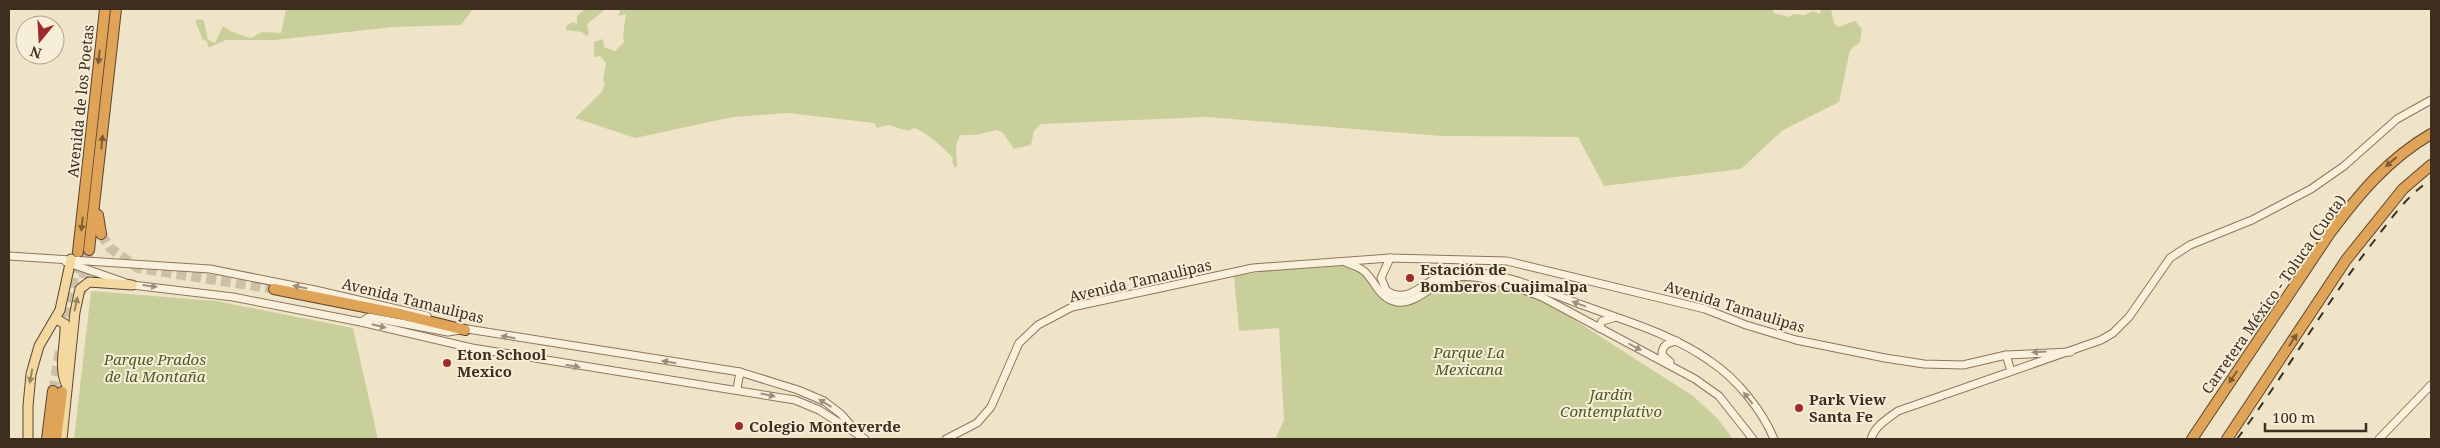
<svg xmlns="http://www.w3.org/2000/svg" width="2440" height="448" viewBox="0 0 2440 448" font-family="'Noto Serif',serif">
	<rect width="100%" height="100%" fill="#f0e4c8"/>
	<g fill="#c9cf9b">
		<polygon points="286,9 473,9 461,25 393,27 275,40 226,40 210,47 208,47 207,41 203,40 195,20 201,19 204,21 208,40 215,43 223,26 232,32 251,38 262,32 281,33"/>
		<polygon points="585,9 606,9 587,24 589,34 586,36 582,32 566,30 566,26 572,22 577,24 577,16"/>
		<path d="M 621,9 L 1773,9 L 1774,13 L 1789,17 L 1793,14 L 1804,15 L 1813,11 L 1820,14 L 1821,9 L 1831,9 L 1834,23 L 1838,27 L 1855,21 L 1862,29 L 1860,42 L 1850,50 L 1839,102 L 1783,130 L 1741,169 L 1604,186 L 1578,137 L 1441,136 L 1206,117 L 1041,124 L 1034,131 L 1031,145 L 1014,149 L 1003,133 L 997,130 L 975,135 L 960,135 L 956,146 L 957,166 L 955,168 L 952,162 L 953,158 C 945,149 925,131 914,128 L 908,131 L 889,125 L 877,128 L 874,123 L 788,113 L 733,117 L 635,138 L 575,118 L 602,92 L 605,82 L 603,81 L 606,63 L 600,56 L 594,57 L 594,42 L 603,39 L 604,47 L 615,51 L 624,42 L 623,35 L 626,14 L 618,16 Z"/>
		<path d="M 1346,264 L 1355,268 L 1401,304 C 1417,296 1434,286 1451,281 C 1479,273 1531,296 1556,308 L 1693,396 L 1717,418 L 1733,439 L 1275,439 L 1284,420 L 1279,328 L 1239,331 L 1234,276 L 1285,269 Z"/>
		<polygon points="91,291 216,301 353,328 378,439 74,439"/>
	</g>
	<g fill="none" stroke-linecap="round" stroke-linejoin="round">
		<g stroke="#ccc0a6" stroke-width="10" stroke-dasharray="10 5" stroke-linecap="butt">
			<polyline points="101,234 110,248 138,268 274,289"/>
			<polyline points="81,293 89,250"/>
			<polyline points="64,332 78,255"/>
			<polyline points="53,391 60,351"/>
		</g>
		<defs>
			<g id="minor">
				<polyline points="9,256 210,269 315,290 427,316"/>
				<path d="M 1390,258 L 1381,278 L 1386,290 C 1405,305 1422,285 1439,276 C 1446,272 1454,272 1461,272 C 1503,271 1544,291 1582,305 C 1626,321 1672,334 1710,361 C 1737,379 1762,410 1774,439"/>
				<polyline points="66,262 132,285 233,297 361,322 472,348 795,400 819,410 865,439"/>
				<path d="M 1347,263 C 1353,265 1359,267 1364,271 C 1376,282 1379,299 1397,302 C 1416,304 1429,287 1445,280 C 1471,269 1517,287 1542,297 L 1695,379 L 1719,396 L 1753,439"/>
				<polyline points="361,322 369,317 448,332 460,330"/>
				<polyline points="461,328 740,372 798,390 824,401 841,414 860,436"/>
				<polyline points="1599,328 1602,321 1613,318"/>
				<polyline points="2006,355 2011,371"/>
				<path d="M 1670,362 L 1662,355 C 1662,344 1668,343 1677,341"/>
				<polyline points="737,389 740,372"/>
				<polyline points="946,439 977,423 991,407 1019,343 1038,325 1072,307 1253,268 1390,258 1507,261 1705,309 1746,325 1796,340 1885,358 1924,364 1963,365 2006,355 2071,352"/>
				<path d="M 1871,439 C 1875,426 1887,419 1898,411 L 2101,340 L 2113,333 L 2129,317 L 2170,258 L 2190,245 L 2252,220 L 2311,189 L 2344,166 L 2397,119 L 2431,100"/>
				<polyline points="2379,439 2431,385"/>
			</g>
			<g id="major">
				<path d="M 56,319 L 65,324 C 66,344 58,365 66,384"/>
				<polyline points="28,439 28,406 31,374 39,346 60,310 71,259"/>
				<polyline points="62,439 75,312 80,289 89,282 132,285"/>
			</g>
			<g id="highway">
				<polyline points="98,215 101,234"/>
				<polyline points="89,250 116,9"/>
				<polyline points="78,252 105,9"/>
				<polyline points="274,289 400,314 465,330"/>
				<polyline points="47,439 53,391"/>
				<polyline points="56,439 62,392"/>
				<path d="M 2192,439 L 2330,233 C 2359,194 2388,159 2431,134"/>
				<polyline points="2227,439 2346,260 2403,189 2431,165"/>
			</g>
		</defs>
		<use href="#minor" stroke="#8d765c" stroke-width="9"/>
		<use href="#major" stroke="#5b4430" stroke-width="11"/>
		<use href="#highway" stroke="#5b4430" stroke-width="12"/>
		<use href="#minor" stroke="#faf1dc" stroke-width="7"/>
		<use href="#major" stroke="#f3d9a0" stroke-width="9"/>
		<use href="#highway" stroke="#e0a458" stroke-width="10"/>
		<path stroke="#3d2e20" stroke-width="2" stroke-dasharray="9 9" stroke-linecap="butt" d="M 2237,439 C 2285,375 2325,304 2374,241 C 2391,219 2408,194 2431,180"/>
	</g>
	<defs><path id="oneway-solid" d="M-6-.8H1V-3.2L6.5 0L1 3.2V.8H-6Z" transform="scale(1.25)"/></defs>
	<g fill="#7e5d36">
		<use href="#oneway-solid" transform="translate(99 57) rotate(96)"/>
		<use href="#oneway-solid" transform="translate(102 142) rotate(-84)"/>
		<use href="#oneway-solid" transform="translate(2391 162) rotate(139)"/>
		<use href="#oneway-solid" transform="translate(82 224) rotate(96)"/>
		<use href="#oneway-solid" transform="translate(2293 340) rotate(-57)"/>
		<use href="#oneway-solid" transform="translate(2233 377) rotate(124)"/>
	</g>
	<g fill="#9c907e">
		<use href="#oneway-solid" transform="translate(150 286) rotate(7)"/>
		<use href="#oneway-solid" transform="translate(300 287) rotate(-168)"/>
		<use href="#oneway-solid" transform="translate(1579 304) rotate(-160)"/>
		<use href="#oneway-solid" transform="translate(379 326) rotate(14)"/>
		<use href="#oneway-solid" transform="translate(508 337) rotate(-171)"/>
		<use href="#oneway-solid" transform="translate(1635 347) rotate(28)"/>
		<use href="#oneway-solid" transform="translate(2039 352) rotate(176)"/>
		<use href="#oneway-solid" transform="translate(669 362) rotate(-171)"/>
		<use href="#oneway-solid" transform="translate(573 366) rotate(10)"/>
		<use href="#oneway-solid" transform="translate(768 395) rotate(11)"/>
		<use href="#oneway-solid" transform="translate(1748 398) rotate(-128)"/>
		<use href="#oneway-solid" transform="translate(825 403) rotate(-149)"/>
	</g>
	<g fill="#988460">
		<use href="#oneway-solid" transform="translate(76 304) rotate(-78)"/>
		<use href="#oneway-solid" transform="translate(31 376) rotate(100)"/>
	</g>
	<g fill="#9e2a2b" stroke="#f7eed8" stroke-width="2">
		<circle cx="1410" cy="278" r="5"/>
		<circle cx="447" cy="363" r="5"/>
		<circle cx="1799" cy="408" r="5"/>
		<circle cx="739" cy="426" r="5"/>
	</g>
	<g text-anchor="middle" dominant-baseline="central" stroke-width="4" stroke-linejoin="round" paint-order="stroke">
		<g font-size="15" fill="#3d2e20" stroke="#f7eed8">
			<text transform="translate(80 101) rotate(-84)">Avenida de los Poetas</text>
			<text transform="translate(1140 280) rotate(-13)">Avenida Tamaulipas</text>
			<text transform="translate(2273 294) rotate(-55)">Carretera México - Toluca (Cuota)</text>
			<text transform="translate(413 300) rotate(14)">Avenida Tamaulipas</text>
			<text transform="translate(1735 306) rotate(17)">Avenida Tamaulipas</text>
		</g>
		<g font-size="15" font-weight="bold" fill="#3d2e20" stroke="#f7eed8" text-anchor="start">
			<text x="1420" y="269">Estación de<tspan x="1420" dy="17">Bomberos Cuajimalpa</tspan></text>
			<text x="457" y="354">Eton School<tspan x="457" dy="17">Mexico</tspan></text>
			<text x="1809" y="399">Park View<tspan x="1809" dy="17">Santa Fe</tspan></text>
			<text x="749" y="426">Colegio Monteverde</text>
		</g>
		<g font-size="15" font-style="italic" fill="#4d5a26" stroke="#f7eed8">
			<text x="1469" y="352">Parque La<tspan x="1469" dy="17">Mexicana</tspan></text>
			<text x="155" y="359">Parque Prados<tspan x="155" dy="17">de la Montaña</tspan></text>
			<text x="1611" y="394">Jardín<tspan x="1611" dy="17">Contemplativo</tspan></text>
		</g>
	</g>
	<rect width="2440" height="448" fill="none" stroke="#3d2e20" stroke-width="20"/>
	<g transform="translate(40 40) rotate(198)"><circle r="24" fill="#f7eed8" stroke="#ada18e"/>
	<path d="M0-4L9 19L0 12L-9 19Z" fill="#9e2a2b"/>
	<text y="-8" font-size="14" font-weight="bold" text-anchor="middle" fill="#3d2e20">N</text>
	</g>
	<path d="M2265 423v8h101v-8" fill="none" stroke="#3d2e20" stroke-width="2.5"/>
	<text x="2272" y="423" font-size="15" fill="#3d2e20" stroke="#f7eed8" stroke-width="4" paint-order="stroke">100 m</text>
</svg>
